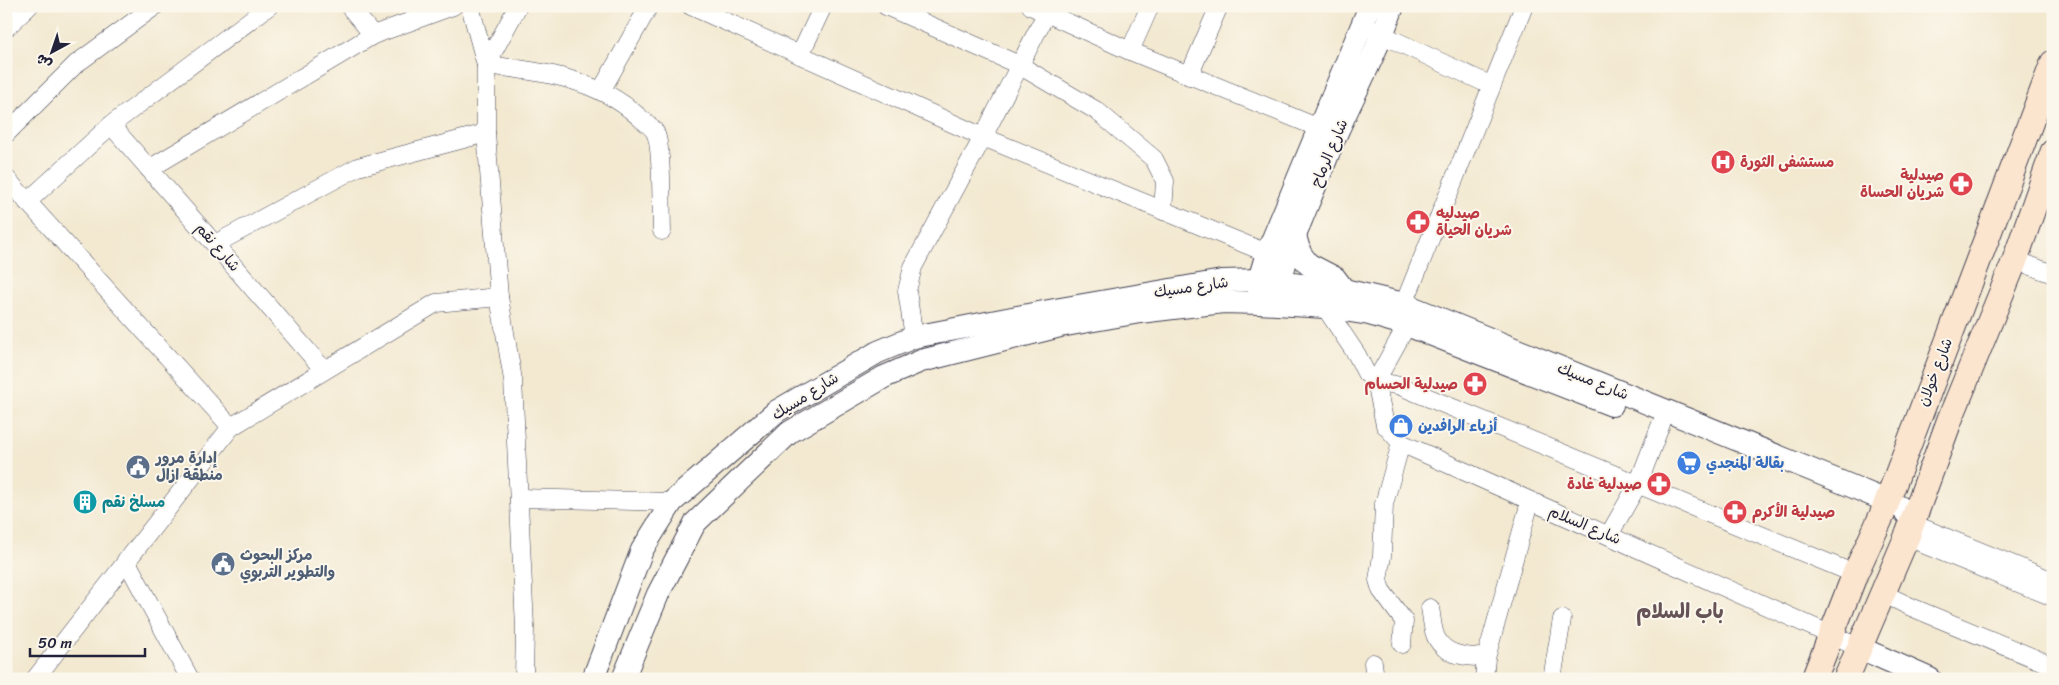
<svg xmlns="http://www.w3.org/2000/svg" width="2059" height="685" viewBox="0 0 2059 685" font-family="Sriracha,'Playpen Sans Arabic',sans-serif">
	<rect width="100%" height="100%" fill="#fbf7ec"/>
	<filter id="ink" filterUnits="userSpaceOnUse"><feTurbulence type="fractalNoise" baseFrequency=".02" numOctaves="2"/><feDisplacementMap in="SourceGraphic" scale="10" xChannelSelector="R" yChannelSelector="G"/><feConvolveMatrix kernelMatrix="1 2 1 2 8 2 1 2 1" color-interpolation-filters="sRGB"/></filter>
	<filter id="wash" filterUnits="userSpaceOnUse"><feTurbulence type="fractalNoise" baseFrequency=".0096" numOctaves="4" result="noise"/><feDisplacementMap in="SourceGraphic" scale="20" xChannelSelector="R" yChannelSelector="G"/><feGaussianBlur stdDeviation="1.12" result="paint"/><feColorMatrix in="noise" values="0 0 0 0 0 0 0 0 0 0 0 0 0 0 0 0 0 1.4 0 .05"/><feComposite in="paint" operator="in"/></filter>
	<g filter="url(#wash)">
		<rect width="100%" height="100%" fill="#f3e9d1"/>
	</g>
	<g filter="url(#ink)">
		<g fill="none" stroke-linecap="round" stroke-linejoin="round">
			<defs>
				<g id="minor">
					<polyline points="349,6 373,35"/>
					<path d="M 470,6 L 486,65 C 540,71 597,78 639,117 C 644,121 652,127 655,132 C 663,147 661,212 662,231"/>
					<polyline points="518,6 486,65 486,133 499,297 513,380 525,627 524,679"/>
					<polyline points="691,6 983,137 1267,253"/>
					<polyline points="886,6 1019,65 1097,111 1154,159 1165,181 1163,211"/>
					<polyline points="1031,6 1130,51 1319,128"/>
					<polyline points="6,28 29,6"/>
					<polyline points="1372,30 1492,86"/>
					<polyline points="1130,51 1150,6"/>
					<polyline points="800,55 823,6"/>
					<polyline points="1189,76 1219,6"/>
					<polyline points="601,91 649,6"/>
					<polyline points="111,125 324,370"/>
					<polyline points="6,134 76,64 155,6"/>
					<polyline points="149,169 373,35 453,6"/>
					<polyline points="6,178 231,427"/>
					<polyline points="27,202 111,125 269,6"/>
					<polyline points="215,244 358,167 486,133"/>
					<polyline points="2015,260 2053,274"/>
					<polyline points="1404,304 1524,6"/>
					<polyline points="1325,307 1357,355 1366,373 1376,381 1400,386 1855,574"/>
					<polyline points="914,337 907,291 913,267 983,137 1050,6"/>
					<polyline points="1376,381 1385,425 1401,443 1860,648"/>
					<polyline points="1376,381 1407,325"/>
					<polyline points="1401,443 1384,504 1382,556 1378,580 1381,590 1404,621 1402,644"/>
					<polyline points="519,498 672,502"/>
					<polyline points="1912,521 1918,526 2053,581"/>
					<polyline points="1908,534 1925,545 2053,597"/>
					<polyline points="1609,535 1638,484 1661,424"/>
					<polyline points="126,560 190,679"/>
					<polyline points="1882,593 1911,607 2053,666"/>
					<path d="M 1430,608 C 1432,617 1432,631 1437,639 C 1447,657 1468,656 1486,658"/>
					<polyline points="1373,663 1375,679"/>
					<polyline points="35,679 231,427 436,303 499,297"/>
					<polyline points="1484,679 1486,658 1530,502"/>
					<polyline points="1552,679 1562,619"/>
				</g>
				<g id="tertiary">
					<polyline points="1295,236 1300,253 1308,264 1335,278 1344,290"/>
					<polyline points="1259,294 1259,280 1267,253 1370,6"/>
					<path d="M 1280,298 C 1280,264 1296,234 1308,203 C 1318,180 1327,156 1337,132 C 1356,90 1378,50 1393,6"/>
					<polyline points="1860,648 1930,679"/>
					<polyline points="593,679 642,550 672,502 777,411 878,352 914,337 1049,311 1222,281 1259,280 1344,290 1404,304 1851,486 1898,506 1903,509 1912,521"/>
					<polyline points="623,679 658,594 695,523 790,432 884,377 921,361 1060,326 1140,312 1223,302 1259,303 1325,307 1369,314 1407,325 1612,405"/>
				</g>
				<g id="secondary">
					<polyline points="1814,679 1855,574 1882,515 2053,63"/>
					<polyline points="1846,679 1908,534 1950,419 2015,260 2053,152"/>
				</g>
			</defs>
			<use href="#minor" stroke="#414052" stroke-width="19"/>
			<use href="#tertiary" stroke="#414052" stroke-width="24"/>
			<use href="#secondary" stroke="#414052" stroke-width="27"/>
			<use href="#minor" stroke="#fff" stroke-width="18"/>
			<use href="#tertiary" stroke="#fff" stroke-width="22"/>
			<use href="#secondary" stroke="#fce5cf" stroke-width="25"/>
		</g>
	</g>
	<defs>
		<symbol id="hospital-disc" viewBox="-11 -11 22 22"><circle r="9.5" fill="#e0444e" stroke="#fbf7ec"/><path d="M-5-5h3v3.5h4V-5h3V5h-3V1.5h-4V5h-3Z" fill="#fff"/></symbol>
		<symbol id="pharmacy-disc" viewBox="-11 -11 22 22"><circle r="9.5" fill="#e0444e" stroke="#fbf7ec"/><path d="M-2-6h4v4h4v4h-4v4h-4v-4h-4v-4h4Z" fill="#fff"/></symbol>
		<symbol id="shop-disc" viewBox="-11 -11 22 22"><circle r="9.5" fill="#3f7fe0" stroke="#fbf7ec"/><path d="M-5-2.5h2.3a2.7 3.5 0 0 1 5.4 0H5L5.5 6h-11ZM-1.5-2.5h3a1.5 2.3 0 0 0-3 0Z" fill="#fff"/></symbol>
		<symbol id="supermarket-disc" viewBox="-11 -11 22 22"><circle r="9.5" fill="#3f7fe0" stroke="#fbf7ec"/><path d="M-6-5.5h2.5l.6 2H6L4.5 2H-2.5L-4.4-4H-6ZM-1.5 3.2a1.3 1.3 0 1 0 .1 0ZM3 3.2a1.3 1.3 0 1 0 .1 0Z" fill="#fff"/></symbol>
		<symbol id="civic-disc" viewBox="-11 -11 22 22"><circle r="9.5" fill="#5c6f8a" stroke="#fbf7ec"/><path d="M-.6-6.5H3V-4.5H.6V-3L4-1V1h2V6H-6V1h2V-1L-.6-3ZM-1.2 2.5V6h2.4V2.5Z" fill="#fff"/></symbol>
		<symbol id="building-disc" viewBox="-11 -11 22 22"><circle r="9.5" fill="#0f9aa8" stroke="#fbf7ec"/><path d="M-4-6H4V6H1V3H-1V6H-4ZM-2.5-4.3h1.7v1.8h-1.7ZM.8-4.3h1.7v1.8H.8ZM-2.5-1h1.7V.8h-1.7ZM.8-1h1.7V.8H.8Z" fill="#fff"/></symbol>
	</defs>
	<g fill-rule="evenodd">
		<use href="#hospital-disc" x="1709" y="148" width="28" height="28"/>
		<use href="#pharmacy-disc" x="1947" y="170" width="28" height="28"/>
		<use href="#pharmacy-disc" x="1404" y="208" width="28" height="28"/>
		<use href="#pharmacy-disc" x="1461" y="370" width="28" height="28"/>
		<use href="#shop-disc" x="1387" y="412" width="28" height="28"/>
		<use href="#supermarket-disc" x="1675" y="449" width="28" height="28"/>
		<use href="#civic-disc" x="124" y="453" width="28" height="28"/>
		<use href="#pharmacy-disc" x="1645" y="470" width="28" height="28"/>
		<use href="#building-disc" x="71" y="488" width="28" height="28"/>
		<use href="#pharmacy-disc" x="1721" y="498" width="28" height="28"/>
		<use href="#civic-disc" x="209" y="550" width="28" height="28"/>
	</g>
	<g text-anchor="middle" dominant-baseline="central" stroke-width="4" stroke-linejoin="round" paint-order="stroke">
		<g font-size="15" fill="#22223b" stroke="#fbf7ec">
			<text transform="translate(1329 153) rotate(-67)">شارع الرماح</text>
			<text transform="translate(218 247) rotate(49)">شارع نقم</text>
			<text transform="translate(1191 287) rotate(-8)">شارع مسيك</text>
			<text transform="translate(1935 372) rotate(-69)">شارع خولان</text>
			<text transform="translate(1593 381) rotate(22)">شارع مسيك</text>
			<text transform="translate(805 396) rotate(-32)">شارع مسيك</text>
			<text transform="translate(1585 525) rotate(23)">شارع السلام</text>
		</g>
		<g font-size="15" font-weight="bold" fill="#be3a42" stroke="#fbf7ec" text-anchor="start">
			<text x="1740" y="162">مستشفى الثورة</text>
			<text x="1944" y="175" text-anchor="end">صيدلية<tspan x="1944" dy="17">شريان الحساة</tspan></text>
			<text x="1436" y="213">صيدليه<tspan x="1436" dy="17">شريان الحياة</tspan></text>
			<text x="1458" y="384" text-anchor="end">صيدلية الحسام</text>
			<text x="1642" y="484" text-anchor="end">صيدلية غادة</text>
			<text x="1752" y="512">صيدلية الأكرم</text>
		</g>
		<g font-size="15" font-weight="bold" fill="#366cbe" stroke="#fbf7ec" text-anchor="start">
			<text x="1418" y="426">أزياء الرافدين</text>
			<text x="1706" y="463">بقالة المنجدي</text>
		</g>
		<g font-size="15" font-weight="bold" fill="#4e5e75" stroke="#fbf7ec" text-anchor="start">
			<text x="156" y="458">إدارة مرور<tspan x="156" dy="17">منطقة ازال</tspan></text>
			<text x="240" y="555">مركز البحوث<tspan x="240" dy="17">والتطوير التربوي</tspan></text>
		</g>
		<g font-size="15" font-weight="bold" fill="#0d838f" stroke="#fbf7ec" text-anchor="start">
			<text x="102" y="502">مسلخ نقم</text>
		</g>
		<g font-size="20" font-weight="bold" fill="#655357" stroke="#fbf7ec">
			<text x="1680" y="611">باب السلام</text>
		</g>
	</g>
	<rect width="2059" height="685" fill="none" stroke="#fbf7ec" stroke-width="25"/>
	<g transform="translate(52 52) rotate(220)" stroke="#fbf7ec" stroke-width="4" paint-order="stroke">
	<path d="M0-4L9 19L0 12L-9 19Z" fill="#22223b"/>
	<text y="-8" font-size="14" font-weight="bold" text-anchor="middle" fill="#22223b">ش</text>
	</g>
	<path d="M30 648v8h115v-8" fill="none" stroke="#22223b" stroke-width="2.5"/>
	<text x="38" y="648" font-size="15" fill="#22223b" stroke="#fbf7ec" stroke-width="4" paint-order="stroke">50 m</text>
</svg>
